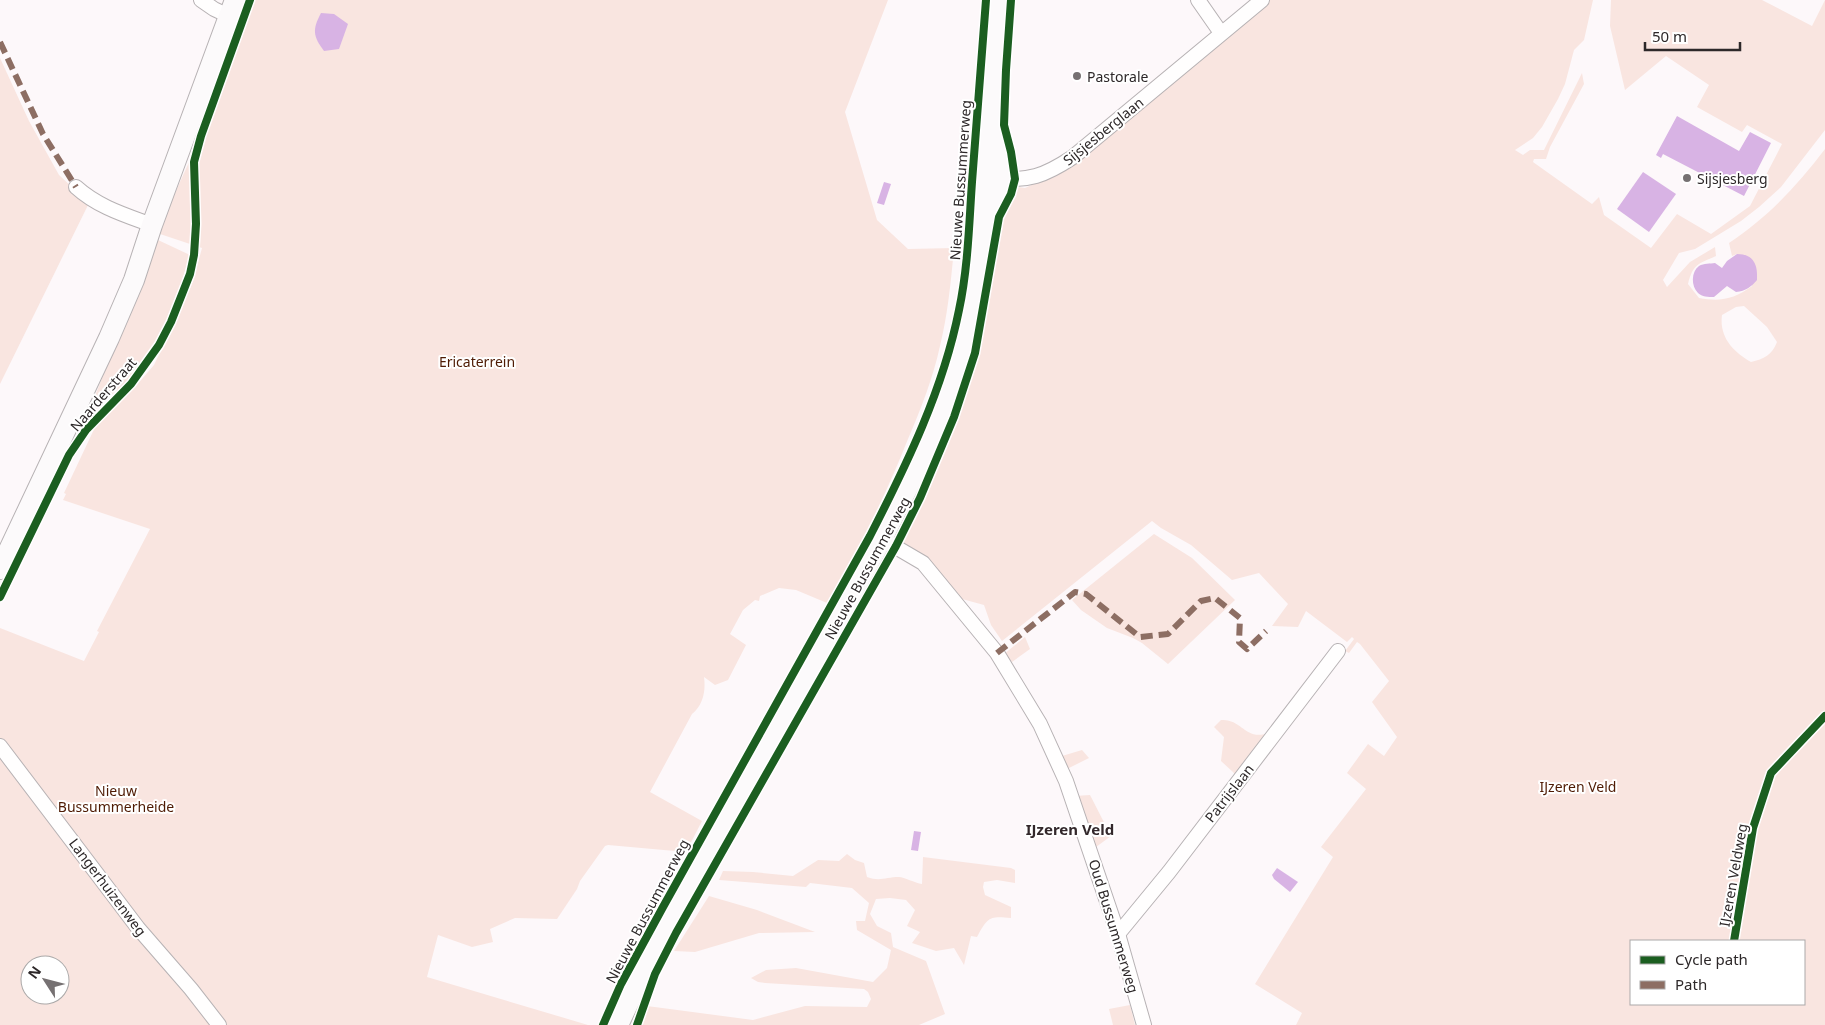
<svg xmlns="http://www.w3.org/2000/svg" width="1825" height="1025" viewBox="0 0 1825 1025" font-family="'Noto Sans',sans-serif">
	<rect width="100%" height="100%" fill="#fdf8fa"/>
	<g fill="#f9e5e0" fill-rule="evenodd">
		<path d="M 255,0 L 888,0 L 845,112 L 877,220 L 908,249 L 954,248 C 951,281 948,313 940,346 C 933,378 921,409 908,439 C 885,497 859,549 827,603 L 796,590 L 779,588 L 760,596 L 759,601 L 755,600 L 743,610 L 730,634 L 746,645 L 728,680 L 715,685 L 704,677 C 706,691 703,705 692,714 L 650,792 L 702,821 L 686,852 L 608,845 L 605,846 L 580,881 L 577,889 L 557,919 L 515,918 L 490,929 L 493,942 L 472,947 L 438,935 L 427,977 L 588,1025 L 0,1025 L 0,628 L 84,661 L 99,632 L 97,631 L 150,529 L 63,500 L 66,494 L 64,493 L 97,423 L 142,379 L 154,365 L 184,303 L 193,281 L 202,248 L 160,234 L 162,229 L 159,228 L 190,160 L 191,168 L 202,144 ZM 30,965 L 60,965 L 60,995 L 30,995 Z"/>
		<path d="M 1266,0 L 1593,0 L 1584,40 L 1574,50 L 1565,84 L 1558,99 L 1542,127 L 1533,138 L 1515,150 L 1523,155 L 1530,150 L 1544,150 L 1582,73 L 1584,84 L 1550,147 L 1546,159 L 1534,159 L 1533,162 L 1592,204 L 1599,197 L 1604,215 L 1651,248 L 1677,214 L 1711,234 L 1750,206 L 1782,144 L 1747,125 L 1742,132 L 1697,107 L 1709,85 L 1666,56 L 1625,90 L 1610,26 L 1611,0 L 1762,0 L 1812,26 L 1825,0 L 1825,130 L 1781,187 L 1759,207 L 1741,221 L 1695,249 L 1679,253 L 1663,280 L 1667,287 L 1690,262 L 1715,247 L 1716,256 C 1698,264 1693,264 1688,284 L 1699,298 C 1721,302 1734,299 1752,286 L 1737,254 L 1732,256 L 1729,243 C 1768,217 1797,186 1825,149 L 1825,1025 L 1296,1025 L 1302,1013 L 1255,984 L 1333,857 L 1321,847 L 1366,789 L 1347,773 L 1368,744 L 1384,756 L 1397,737 L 1372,702 L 1389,681 L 1360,644 L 1357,642 L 1349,653 L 1345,651 L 1354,639 L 1352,637 L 1347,642 L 1306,611 L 1298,627 L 1272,626 L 1288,604 L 1259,573 L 1232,580 L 1191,545 L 1161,528 L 1152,521 L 1002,641 L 991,625 L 984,605 L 962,599 L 954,589 L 952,590 L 904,544 L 902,540 L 912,519 L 909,509 L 928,488 L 958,404 L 979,322 L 990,257 L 1002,205 L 1011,186 L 1025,188 L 1062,171 ZM 1744,306 L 1767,327 L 1777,342 C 1772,355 1764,359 1751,362 C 1733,352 1719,337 1722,315 L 1736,307 ZM 1631,941 L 1804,941 L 1804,1004 L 1631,1004 Z"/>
		<polygon points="0,58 29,121 59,175 89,203 0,384"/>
		<polygon points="158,240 190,255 176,299 147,361 137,373 102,403 84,423"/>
		<polygon points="1154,534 1192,558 1235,600 1168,664 1142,643 1133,638 1107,628 1081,610 1072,600"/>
		<polygon points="1025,637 1030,649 1012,662 1004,654"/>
		<path d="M 1221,720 C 1242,718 1246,743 1270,732 L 1239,780 L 1233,772 L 1221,761 L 1224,737 L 1214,727 Z"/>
		<polygon points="1082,750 1089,758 1067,769 1062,756"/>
		<polygon points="1090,795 1111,836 1096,847 1074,796"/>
		<path d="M 847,854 L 855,860 L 864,863 L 867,877 C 880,882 886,877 899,877 C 904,877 915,883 922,884 L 923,857 L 1011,868 L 1015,870 L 1015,883 L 997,880 L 984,882 L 983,887 L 985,895 L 1011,907 L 1011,918 C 989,916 988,917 977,937 L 971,936 L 964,965 L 954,948 L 936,951 L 912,943 L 920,932 L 907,926 L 915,910 L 906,900 L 890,898 L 876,899 L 870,914 L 877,926 L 891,933 L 893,947 L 926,961 L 945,1014 L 919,1025 L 640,1025 L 647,1006 L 753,1020 L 805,1006 L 867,1007 L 871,999 L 868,992 L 864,989 L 765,983 L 758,982 L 751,978 L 766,970 L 796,968 L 873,982 L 887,968 L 891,950 L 857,930 L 856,921 L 865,921 L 869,903 L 852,888 L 810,883 L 806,887 L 719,880 L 723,871 L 753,872 L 793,876 L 818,860 L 839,861 Z"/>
		<polygon points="709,896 757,910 815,932 759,933 695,952 674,951"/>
		<polygon points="1130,1005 1135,1025 1113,1025 1109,1009"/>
	</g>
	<g fill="#d8b3e4">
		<path d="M 321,13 L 334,14 L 348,24 L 339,49 L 324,51 C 313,36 312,30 321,13 Z"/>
		<polygon points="1677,116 1739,151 1750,132 1771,143 1744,196 1663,154 1661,158 1656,155"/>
		<polygon points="1643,172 1676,194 1649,232 1617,209"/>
		<polygon points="884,182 891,184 884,205 877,203"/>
		<path d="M 1737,254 C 1754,254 1758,265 1757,280 C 1751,287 1746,291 1736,292 L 1727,286 L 1714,297 C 1708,297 1702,297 1698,293 C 1691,286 1691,272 1699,266 C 1704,263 1710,264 1715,263 L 1722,268 L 1727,261 Z"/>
		<polygon points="914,831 921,832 918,851 911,850"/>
		<polygon points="1277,868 1298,882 1290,892 1274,879 1272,875"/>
	</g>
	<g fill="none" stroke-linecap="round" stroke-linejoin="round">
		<defs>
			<g id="street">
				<polyline points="201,0 214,9 229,16"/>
				<polyline points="1198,0 1221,33"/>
				<path d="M 995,177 C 1027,183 1046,175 1073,157 L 1262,0"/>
				<path d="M 76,187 C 98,207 125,215 152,225"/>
				<polyline points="882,539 923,563 997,653 1040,724 1066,781 1118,934 1144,1025"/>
				<polyline points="0,746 138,928 191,989 219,1025"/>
				<polyline points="1118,934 1169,872 1338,651"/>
			</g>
			<g id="secondary">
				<path d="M 985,225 C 992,211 1004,193 1004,177 C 1004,158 996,140 993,122"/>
				<polyline points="0,569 109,338 134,280 152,225 235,0"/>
				<polyline points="618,1025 652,953 696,872 882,539 909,485 941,415 961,354 972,305 978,261 981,234 980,209 987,175 985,144 991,107 998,0"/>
			</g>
		</defs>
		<use href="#street" stroke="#b7b2b4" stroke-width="16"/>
		<use href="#secondary" stroke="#b7b2b4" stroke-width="22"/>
		<use href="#street" stroke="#fffefe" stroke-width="14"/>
		<use href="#secondary" stroke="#fcfafb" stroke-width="20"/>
		<g stroke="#8d6e63" stroke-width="6" stroke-dasharray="12 6" stroke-linecap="butt">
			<polyline points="0,42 43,134 76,187"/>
			<polyline points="997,653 1075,592 1086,594 1140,637 1168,634 1201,601 1215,598 1240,618 1239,642 1247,649 1266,631"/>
		</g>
		<defs>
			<g id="cycleway">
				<polyline points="0,597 69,455 86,430 131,384 159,345 171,322 190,274 194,255 196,224 194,162 201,136 250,0"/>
				<polyline points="1734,941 1753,828 1771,773 1825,716"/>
				<path d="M 603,1025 L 621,984 L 663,907 L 870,536 C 907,464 943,390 959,310 C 968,268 969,225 972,182 C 977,121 981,61 986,0"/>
				<polyline points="637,1025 655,974 676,933 896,546 920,498 954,417 975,353 999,217 1011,194 1015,179 1011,152 1004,125 1006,70 1011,0"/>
			</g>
		</defs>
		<use href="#cycleway" stroke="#fff" stroke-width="11"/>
		<use href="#cycleway" stroke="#1b5e20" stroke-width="8"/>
	</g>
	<g fill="#767172" stroke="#fff" stroke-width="2">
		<circle cx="1077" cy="76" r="5"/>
		<circle cx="1687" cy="178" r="5"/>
	</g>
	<g text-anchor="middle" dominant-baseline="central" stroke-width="4" stroke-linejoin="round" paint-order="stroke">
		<g font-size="14" fill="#2d2829" stroke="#fff" text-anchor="start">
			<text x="1087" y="76">Pastorale</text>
			<text x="1697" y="178">Sijsjesberg</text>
		</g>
		<g font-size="14" fill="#2d2829" stroke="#fff">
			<text transform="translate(1103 131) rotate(-39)">Sijsjesberglaan</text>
			<text transform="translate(960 180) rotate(-86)">Nieuwe Bussummerweg</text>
			<text transform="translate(103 394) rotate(-49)">Naarderstraat</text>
			<text transform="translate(867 568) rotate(-61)">Nieuwe Bussummerweg</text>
			<text transform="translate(1229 793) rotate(-52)">Patrijslaan</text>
			<text transform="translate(1733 875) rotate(-80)">IJzeren Veldweg</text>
			<text transform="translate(108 887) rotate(53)">Langerhuizenweg</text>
			<text transform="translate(647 911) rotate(-62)">Nieuwe Bussummerweg</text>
			<text transform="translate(1114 926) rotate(73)">Oud Bussummerweg</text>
		</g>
		<g font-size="14" fill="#4f1b04" stroke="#fff">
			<text x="477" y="361">Ericaterrein</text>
			<text x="1578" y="786">IJzeren Veld</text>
			<text x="116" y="790">Nieuw<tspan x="116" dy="16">Bussummerheide</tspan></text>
		</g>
		<g font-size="15" font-weight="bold" fill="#33282b" stroke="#fff">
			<text x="1070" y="829">IJzeren Veld</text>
		</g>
	</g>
	<rect x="1630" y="940" width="175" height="65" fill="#ffffff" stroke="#aba9a9"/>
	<rect x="1640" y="956" width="25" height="8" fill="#1b5e20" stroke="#aba9a9"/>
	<text x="1675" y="965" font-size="15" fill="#2d2829">Cycle path</text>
	<rect x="1640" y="981" width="25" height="8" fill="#8d6e63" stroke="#aba9a9"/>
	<text x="1675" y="990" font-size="15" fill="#2d2829">Path</text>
	<g transform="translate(45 980) rotate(306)"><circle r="24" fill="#ffffff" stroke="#aba9a9"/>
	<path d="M0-4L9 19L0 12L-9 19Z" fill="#767172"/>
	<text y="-8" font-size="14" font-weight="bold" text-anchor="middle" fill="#2d2829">N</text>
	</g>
	<path d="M1645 42v8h95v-8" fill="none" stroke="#2d2829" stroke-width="2.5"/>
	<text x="1652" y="42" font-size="15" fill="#2d2829" stroke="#ffffff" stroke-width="4" paint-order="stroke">50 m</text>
</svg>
